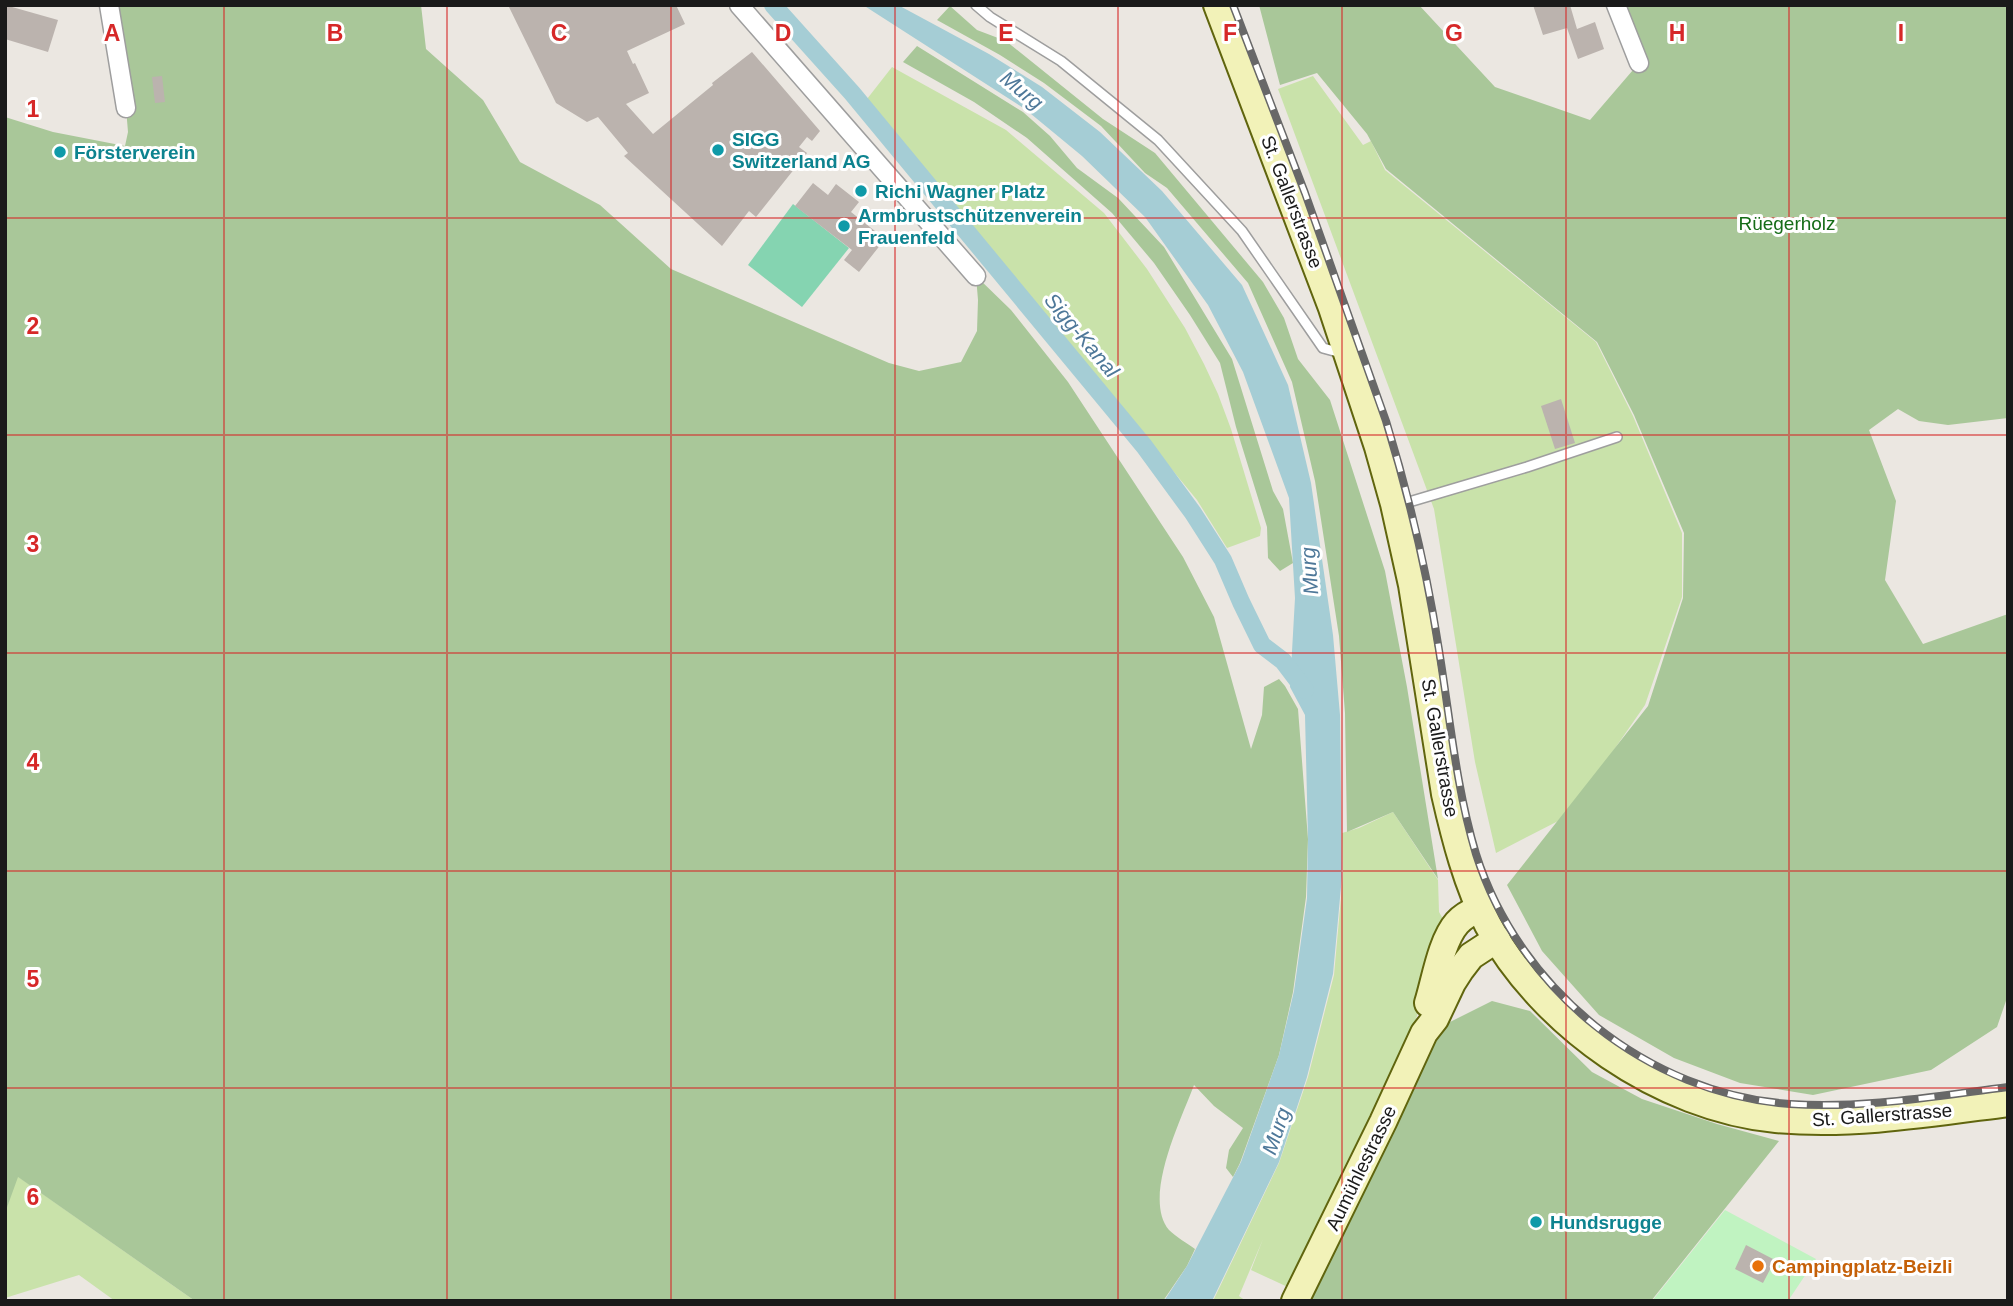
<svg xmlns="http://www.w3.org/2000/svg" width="2013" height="1306" viewBox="0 0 2013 1306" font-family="Arial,sans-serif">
	<rect width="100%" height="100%" fill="#ebe7e1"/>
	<g fill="#c9e2aa">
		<polygon points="892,67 1006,130 1104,213 1147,269 1185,328 1204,364 1218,394 1231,429 1261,528 1260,536 1227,548 1197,500 867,99"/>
		<polygon points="1313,76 1363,145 1371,141 1385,170 1596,342 1633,416 1682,533 1682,597 1645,705 1568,816 1496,853 1475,762 1434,509 1278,89"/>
		<polygon points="1393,812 1438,880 1439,912 1446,924 1403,1060 1292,1289 1251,1270 1263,1239 1239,1296 1246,1301 1213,1301 1279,1163 1308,1077 1334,975 1343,875 1342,833 1359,828"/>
		<polygon points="17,1176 195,1301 115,1301 79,1275 5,1298 5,1213"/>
	</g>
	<g fill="#a9c799">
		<path d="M 109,5 L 421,5 L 426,49 L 483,100 L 520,162 L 600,205 L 671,269 L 889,363 L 919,371 L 961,362 L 977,331 L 978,300 L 976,276 L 1011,310 L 1068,382 L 1183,557 L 1214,617 L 1251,749 L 1262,715 L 1264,687 L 1279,679 L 1285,686 L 1298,709 L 1308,839 L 1306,897 L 1293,992 L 1279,1055 L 1240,1163 L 1233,1177 L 1226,1168 L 1229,1150 L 1243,1128 L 1214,1106 L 1194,1085 C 1181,1120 1142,1198 1169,1230 C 1176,1237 1187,1243 1195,1249 L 1187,1266 L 1163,1301 L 195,1301 L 18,1177 L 5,1213 L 5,117 L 53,132 L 125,146 L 128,132 L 126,108 Z"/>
		<polygon points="1259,5 1419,5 1495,87 1590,120 1639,63 1616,5 2008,5 2008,418 1948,425 1919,421 1898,409 1869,430 1896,501 1885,580 1923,644 2008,614 2008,995 1997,1027 1931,1070 1813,1095 1740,1083 1674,1058 1599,1015 1542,951 1507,885 1648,706 1683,598 1684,533 1634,415 1597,342 1386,169 1367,134 1317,73 1280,85"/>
		<polygon points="950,6 977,30 1006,41 1103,119 1155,153 1263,282 1284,318 1298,359 1330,400 1385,571 1407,687 1438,879 1393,812 1347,832 1345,713 1339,636 1315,481 1292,382 1248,283 1167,188 1145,173 1101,126 1044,83 1000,55 937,20"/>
		<polygon points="917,46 1023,112 1050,136 1077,168 1118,198 1164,247 1232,359 1273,491 1283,509 1293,563 1280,571 1268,558 1267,527 1236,427 1220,363 1190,315 1154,263 1112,213 1027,138 974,102 903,62"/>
		<polygon points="1492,1001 1530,1011 1592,1072 1642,1099 1717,1124 1779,1141 1651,1301 1304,1301 1438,1028"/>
	</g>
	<polygon fill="#c0f3c1" points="1725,1210 1816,1259 1788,1301 1652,1301"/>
	<polygon fill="#85d4b1" points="793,204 849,248 802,307 748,265"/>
	<polygon fill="#a5cdd5" points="863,5 898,5 989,54 1042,87 1100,132 1162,191 1242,285 1288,385 1311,483 1333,635 1340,715 1342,876 1333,974 1307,1077 1279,1162 1212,1301 1164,1301 1187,1266 1241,1162 1279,1055 1294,991 1307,898 1308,839 1305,715 1290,687 1295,598 1289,498 1243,372 1208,305 1145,217 1082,156 1025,109"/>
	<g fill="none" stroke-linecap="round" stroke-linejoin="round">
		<polyline stroke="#a5cdd5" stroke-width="18" points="773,5 852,93 1144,446 1193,513 1223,560 1241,602 1262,645 1283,661 1305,690"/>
	</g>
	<g fill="#bbb3ae">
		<polygon points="5,5 58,20 48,52 5,39"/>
		<polygon points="508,5 676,5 685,24 627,51 633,64 635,63 649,93 626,104 653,134 713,85 712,83 752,52 820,131 812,141 807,137 799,147 807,153 756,217 749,211 722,246 624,156 628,153 598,117 587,122 556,103"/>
		<polygon points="1533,5 1570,5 1577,29 1595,22 1604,49 1578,59 1567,28 1543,35"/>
		<polygon points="162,76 165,102 155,103 152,77"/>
		<polygon points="813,183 828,195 836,184 859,202 851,212 885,239 859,272 844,260 852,250 795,206"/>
		<polygon points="1561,399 1575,443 1555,449 1541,406"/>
		<polygon points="1746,1245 1775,1260 1763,1283 1735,1269"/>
	</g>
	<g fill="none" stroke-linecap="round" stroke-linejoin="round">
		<defs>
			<g id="lane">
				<polyline points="976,5 990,17 1061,61 1158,140 1242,231 1323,348 1334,351 1342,349"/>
				<polyline points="1396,504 1409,502 1527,467 1617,437"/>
			</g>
			<g id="street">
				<polyline points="109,5 126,108"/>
				<polyline points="739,5 976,276"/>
				<polyline points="1616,5 1639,63"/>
			</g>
			<g id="secondary">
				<path d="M 1217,5 L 1332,308 L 1378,447 L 1394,504 L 1412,585 L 1445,794 C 1455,838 1467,885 1488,925 C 1543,1026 1661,1108 1776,1119 C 1854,1126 1931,1113 2008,1103"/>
				<path d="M 1428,1003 C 1435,981 1441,941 1457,923 C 1463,916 1471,912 1480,908"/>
				<polyline points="1295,1301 1383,1122 1424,1033 1435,1019 1452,983 1461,969 1471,956 1497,939"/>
			</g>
		</defs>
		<use href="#lane" stroke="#9e9e9e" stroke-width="12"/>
		<use href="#street" stroke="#9e9e9e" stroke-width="21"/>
		<use href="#secondary" stroke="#60650e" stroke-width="30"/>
		<use href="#lane" stroke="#fff" stroke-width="9"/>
		<use href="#street" stroke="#fff" stroke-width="18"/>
		<use href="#secondary" stroke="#f2f2b8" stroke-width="26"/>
		<defs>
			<path id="rail" d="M 1233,5 L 1305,193 L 1386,421 C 1409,496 1427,572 1439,650 C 1450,718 1456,787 1476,854 C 1519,990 1648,1094 1790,1104 C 1863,1109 1936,1096 2008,1087"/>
		</defs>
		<use href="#rail" stroke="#686868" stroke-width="8"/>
		<use href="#rail" stroke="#fff" stroke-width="5" stroke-dasharray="16" stroke-linecap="butt"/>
	</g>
	<path fill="none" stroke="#d62828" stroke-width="2" stroke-opacity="0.55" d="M 224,5 L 224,1301M 447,5 L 447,1301M 671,5 L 671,1301M 895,5 L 895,1301M 1118,5 L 1118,1301M 1342,5 L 1342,1301M 1566,5 L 1566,1301M 1789,5 L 1789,1301M 5,218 L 2008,218M 5,435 L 2008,435M 5,653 L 2008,653M 5,871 L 2008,871M 5,1088 L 2008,1088"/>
	<g fill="#0f9aa8" stroke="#fff" stroke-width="2.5">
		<circle cx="718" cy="150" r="7"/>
		<circle cx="60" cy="152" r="7"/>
		<circle cx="861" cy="191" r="7"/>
		<circle cx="844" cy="226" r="7"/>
		<circle cx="1536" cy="1222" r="7"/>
	</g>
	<circle fill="#e8710a" stroke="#fff" stroke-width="2.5" cx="1758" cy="1266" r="7"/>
	<g text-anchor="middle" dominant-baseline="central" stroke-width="6" stroke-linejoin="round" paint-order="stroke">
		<g font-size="19" font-weight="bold" fill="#0d838f" stroke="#fff" text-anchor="start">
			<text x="732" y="139">SIGG<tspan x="732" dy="22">Switzerland AG</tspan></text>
			<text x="74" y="152">Försterverein</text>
			<text x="875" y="191">Richi Wagner Platz</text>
			<text x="858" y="215">Armbrustschützenverein<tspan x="858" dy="22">Frauenfeld</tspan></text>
			<text x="1550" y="1222">Hundsrugge</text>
		</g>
		<g font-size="19" fill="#1a1a1a" stroke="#fff">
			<text transform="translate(1292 202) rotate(69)">St. Gallerstrasse</text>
			<text transform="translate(1440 748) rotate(80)">St. Gallerstrasse</text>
			<text transform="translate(1882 1115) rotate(-4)">St. Gallerstrasse</text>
			<text transform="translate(1361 1168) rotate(-64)">Aumühlestrasse</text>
		</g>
		<g font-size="19" fill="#156c17" stroke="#fff">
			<text x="1787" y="223">Rüegerholz</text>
		</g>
		<g font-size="19" font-weight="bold" fill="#c56008" stroke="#fff" text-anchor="start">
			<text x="1772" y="1266">Campingplatz-Beizli</text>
		</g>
		<g font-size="21" font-style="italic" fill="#4e7899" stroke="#fff">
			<text transform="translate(1022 90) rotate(39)">Murg</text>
			<text transform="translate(1082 335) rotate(50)">Sigg-Kanal</text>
			<text transform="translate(1309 571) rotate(-94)">Murg</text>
			<text transform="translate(1276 1131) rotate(-71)">Murg</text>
		</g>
	</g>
	<g font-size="23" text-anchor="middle" font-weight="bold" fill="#d62828" stroke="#fff" stroke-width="6" stroke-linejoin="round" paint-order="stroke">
		<text x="112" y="41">A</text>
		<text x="335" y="41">B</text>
		<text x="559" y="41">C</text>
		<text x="783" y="41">D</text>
		<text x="1006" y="41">E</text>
		<text x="1230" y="41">F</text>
		<text x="1454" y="41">G</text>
		<text x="1677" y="41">H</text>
		<text x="1901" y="41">I</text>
		<text x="33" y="117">1</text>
		<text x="33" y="334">2</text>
		<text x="33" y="552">3</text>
		<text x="33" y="770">4</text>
		<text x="33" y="987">5</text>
		<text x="33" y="1205">6</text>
	</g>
	<rect width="2013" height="1306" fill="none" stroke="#1a1a1a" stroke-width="14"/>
</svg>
